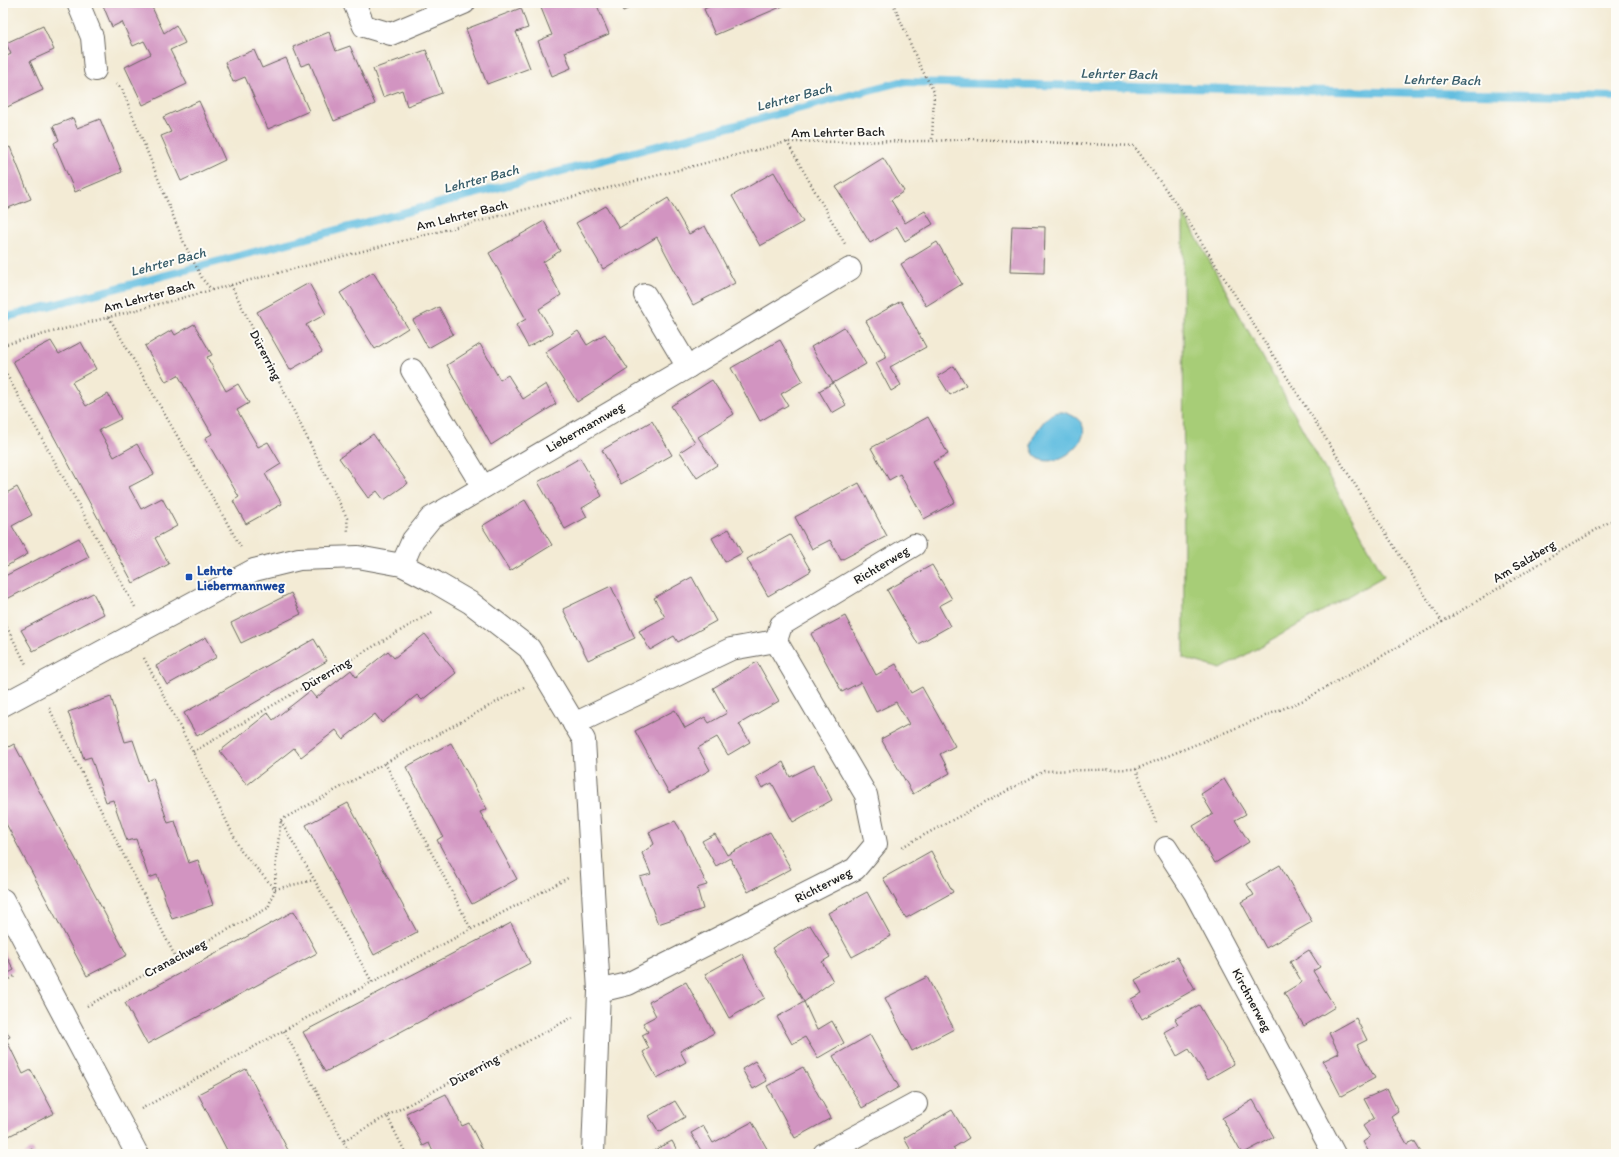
<svg xmlns="http://www.w3.org/2000/svg" width="1619" height="1157" viewBox="0 0 1619 1157" font-family="Itim,sans-serif">
	<rect width="100%" height="100%" fill="#fdfcf7"/>
	<filter id="ink" filterUnits="userSpaceOnUse"><feTurbulence type="fractalNoise" baseFrequency=".025" numOctaves="2"/><feDisplacementMap in="SourceGraphic" scale="8" xChannelSelector="R" yChannelSelector="G"/><feConvolveMatrix kernelMatrix="1 2 1 2 8 2 1 2 1" color-interpolation-filters="sRGB"/></filter>
	<filter id="wash" filterUnits="userSpaceOnUse"><feTurbulence type="fractalNoise" baseFrequency=".012" numOctaves="4" result="noise"/><feDisplacementMap in="SourceGraphic" scale="16" xChannelSelector="R" yChannelSelector="G"/><feGaussianBlur stdDeviation="0.9" result="paint"/><feColorMatrix in="noise" values="0 0 0 0 0 0 0 0 0 0 0 0 0 0 0 0 0 1.4 0 .05"/><feComposite in="paint" operator="in"/></filter>
	<g filter="url(#wash)">
		<rect width="100%" height="100%" fill="#f3ebd5"/>
		<polygon fill="#a7cd77" stroke="#62744a" points="1183,213 1384,576 1221,669 1184,658"/>
		<path fill="#62bee0" stroke="#3f6d7e" d="M 1063,412 C 1113,426 1059,473 1038,458 C 1034,456 1031,449 1031,445 C 1031,437 1046,416 1054,413 C 1057,412 1060,412 1063,412 Z"/>
		<g fill="none" stroke-linecap="round" stroke-linejoin="round">
			<polyline stroke="#62bee0" stroke-width="8" points="3,318 900,82 1616,97"/>
		</g>
		<g id="blocks">
			<g fill="#d294c1">
				<polygon points="102,3 150,3 164,33 176,25 185,43 170,50 187,84 143,105 125,67 151,54 144,41 133,46 122,22 112,27"/>
				<polygon points="539,3 596,3 609,34 565,52 571,68 552,76 538,41 552,35"/>
				<polygon points="620,3 641,3 623,11"/>
				<polygon points="717,3 790,3 715,35 704,9"/>
				<polygon points="521,8 528,28 516,32 530,68 487,84 466,29"/>
				<polygon points="43,26 54,50 30,61 43,90 3,109 3,58 11,54 6,43"/>
				<polygon points="329,32 336,51 350,46 375,104 334,121 310,63 301,66 293,47"/>
				<polygon points="254,50 262,68 286,58 309,111 268,129 245,77 233,82 225,62"/>
				<polygon points="426,50 442,93 407,106 402,90 383,97 373,69"/>
				<polygon points="199,101 225,160 181,181 161,136 171,132 163,117"/>
				<polygon points="73,118 77,128 100,119 122,172 75,192 54,143 59,140 53,126"/>
				<polygon points="10,147 31,199 3,210 3,150"/>
				<polygon points="883,158 904,191 891,200 905,223 925,211 933,224 905,241 897,227 870,243 836,187"/>
				<polygon points="774,172 803,222 760,246 732,196"/>
				<polygon points="668,198 689,234 705,226 735,283 693,305 657,237 603,269 576,223 606,206 619,228"/>
				<polygon points="544,221 560,251 543,262 561,295 539,309 553,333 528,347 516,325 526,319 489,253"/>
				<polygon points="1012,226 1045,227 1044,273 1010,272"/>
				<polygon points="937,242 962,284 926,306 901,264"/>
				<polygon points="373,272 408,328 375,349 340,293"/>
				<polygon points="309,283 326,314 306,325 322,352 290,370 257,312"/>
				<polygon points="901,301 926,347 890,367 901,385 891,391 876,363 887,357 866,321"/>
				<polygon points="439,307 453,334 428,348 413,320"/>
				<polygon points="194,324 212,355 207,357 226,391 238,384 249,403 237,410 258,447 268,442 281,464 265,474 282,504 246,524 233,501 239,497 205,438 212,434 178,375 166,382 145,346 172,330 175,335"/>
				<polygon points="844,327 866,364 833,383 811,347"/>
				<polygon points="578,331 587,345 605,334 628,369 577,402 545,352"/>
				<polygon points="780,340 803,381 781,394 788,405 760,421 731,368"/>
				<polygon points="51,341 59,354 81,342 96,369 72,382 86,406 108,394 121,419 99,430 114,457 137,444 154,474 129,487 141,509 162,498 177,526 155,538 169,564 133,583 13,361"/>
				<polygon points="480,344 500,380 508,375 523,399 546,384 556,404 491,445 447,365"/>
				<polygon points="954,366 966,385 950,395 938,376"/>
				<polygon points="712,380 734,414 698,437 717,465 697,478 680,452 695,442 671,406"/>
				<polygon points="833,383 846,405 832,413 819,391"/>
				<polygon points="928,417 948,454 933,462 955,502 924,519 900,474 889,480 871,448"/>
				<polygon points="652,421 672,455 621,484 602,450"/>
				<polygon points="373,434 408,483 384,500 377,491 368,498 339,458"/>
				<polygon points="580,458 602,496 582,508 587,517 565,529 538,482"/>
				<polygon points="859,483 887,536 841,560 830,540 812,549 795,517"/>
				<polygon points="17,487 32,515 12,526 28,554 3,568 3,495"/>
				<polygon points="525,500 552,545 510,571 482,526"/>
				<polygon points="729,529 742,553 725,562 712,538"/>
				<polygon points="790,535 811,571 768,596 747,559"/>
				<polygon points="79,538 89,557 3,601 3,577"/>
				<polygon points="932,565 952,599 939,606 950,626 918,644 887,590"/>
				<polygon points="692,577 716,621 678,642 674,636 650,650 639,631 665,617 654,598"/>
				<polygon points="611,586 635,638 588,660 563,609"/>
				<polygon points="93,593 104,614 33,651 21,630"/>
				<polygon points="291,593 301,614 241,643 231,623"/>
				<polygon points="845,616 876,675 896,664 911,693 922,687 955,746 940,754 950,773 913,794 881,739 909,724 896,702 876,712 861,682 842,692 811,634"/>
				<polygon points="425,634 456,673 422,700 417,695 382,723 375,714 343,739 336,730 301,757 294,748 247,785 220,751 268,713 273,720 310,691 316,698 351,670 356,677 388,651 394,658"/>
				<polygon points="206,637 217,657 167,685 156,666"/>
				<polygon points="314,639 327,661 197,736 184,713"/>
				<polygon points="757,662 779,701 739,724 750,742 728,755 717,737 698,748 710,770 669,793 635,731 675,710 685,728 705,717 709,723 727,713 713,688"/>
				<polygon points="111,697 125,742 133,740 147,781 153,778 168,823 175,821 189,863 198,860 213,905 172,919 157,875 149,878 136,839 127,841 113,800 106,802 91,757 84,759 68,712"/>
				<polygon points="451,743 487,809 480,812 517,879 472,904 437,840 443,836 406,767"/>
				<polygon points="14,744 127,955 87,976 3,818 3,750"/>
				<polygon points="783,762 790,777 814,765 832,800 793,822 772,783 762,788 756,777"/>
				<polygon points="1224,779 1246,814 1235,820 1249,842 1215,863 1193,826 1213,814 1201,794"/>
				<polygon points="348,803 417,932 374,955 306,825"/>
				<polygon points="675,821 683,834 707,885 697,888 703,909 658,924 640,877 651,874 642,853 654,844 649,832"/>
				<polygon points="770,832 791,869 748,892 730,858 716,866 702,841 715,834 727,855"/>
				<polygon points="931,851 953,892 906,918 883,878"/>
				<polygon points="1280,865 1312,922 1266,948 1241,902 1254,895 1247,884"/>
				<polygon points="867,892 891,936 852,957 828,913"/>
				<polygon points="294,911 317,953 147,1044 125,1003"/>
				<polygon points="511,923 530,963 325,1072 303,1032"/>
				<polygon points="810,925 830,957 822,962 833,981 804,1002 772,948"/>
				<polygon points="3,950 14,970 3,976"/>
				<polygon points="1309,950 1320,967 1313,971 1335,1007 1304,1026 1284,993 1302,982 1290,962"/>
				<polygon points="742,954 765,998 729,1018 705,974"/>
				<polygon points="1177,957 1195,989 1142,1019 1131,999 1142,993 1135,980"/>
				<polygon points="927,977 954,1029 912,1051 885,998"/>
				<polygon points="686,982 714,1033 680,1051 686,1062 657,1078 643,1052 649,1048 642,1035 648,1032 643,1023 656,1016 649,1002"/>
				<polygon points="804,1002 817,1030 832,1021 844,1043 818,1058 805,1037 792,1044 777,1017"/>
				<polygon points="1199,1005 1234,1064 1208,1079 1189,1049 1177,1056 1164,1032 1178,1024 1175,1019"/>
				<polygon points="1356,1018 1367,1040 1357,1045 1375,1078 1341,1096 1323,1061 1339,1053 1329,1033"/>
				<polygon points="3,1024 10,1037 6,1039 23,1074 31,1070 54,1113 7,1137 3,1129"/>
				<polygon points="870,1035 899,1087 862,1108 833,1056"/>
				<polygon points="755,1061 767,1081 753,1089 742,1069"/>
				<polygon points="803,1067 831,1118 795,1138 767,1086"/>
				<polygon points="246,1069 290,1154 229,1154 198,1094"/>
				<polygon points="1387,1089 1398,1111 1391,1116 1407,1144 1414,1141 1422,1154 1370,1154 1363,1142 1370,1137 1363,1126 1374,1118 1364,1099"/>
				<polygon points="446,1094 462,1126 469,1123 485,1154 434,1154 429,1143 423,1146 406,1113"/>
				<polygon points="1253,1100 1274,1137 1242,1154 1222,1118"/>
				<polygon points="675,1101 685,1117 659,1132 649,1116"/>
				<polygon points="952,1110 969,1138 953,1148 957,1154 913,1154 904,1138"/>
				<polygon points="752,1122 770,1154 703,1154 691,1133 703,1126 713,1143"/>
				<polygon points="672,1141 679,1154 647,1154"/>
				<polygon points="32,1149 35,1154 23,1154"/>
			</g>
		</g>
	</g>
	<g filter="url(#ink)">
		<use href="#blocks" fill-opacity="0" stroke="#67645d" stroke-width="1"/>
		<g fill="none" stroke-linecap="round" stroke-linejoin="round">
			<defs>
				<g id="street">
					<polyline points="78,3 92,37 95,70"/>
					<polyline points="354,3 364,26 391,34 464,3"/>
					<polyline points="645,295 688,367"/>
					<polyline points="412,370 483,487"/>
					<polyline points="402,565 413,540 431,518 688,367 850,269"/>
					<polyline points="776,641 781,625 914,545"/>
					<polyline points="3,705 254,570 299,559 358,557 402,565 435,582 471,603 529,648 584,740 599,991 593,1154"/>
					<polyline points="574,724 731,649 776,641 866,795 876,844 855,869 628,984 599,991"/>
					<polyline points="1166,848 1195,893 1334,1154"/>
					<polyline points="3,900 137,1154"/>
					<polyline points="824,1154 916,1104"/>
				</g>
			</defs>
			<use href="#street" stroke="#67645d" stroke-width="24"/>
			<g stroke="#67645d" stroke-width="2.5" stroke-dasharray="1 3" stroke-linecap="butt">
				<polyline points="893,3 919,64 934,92 932,141"/>
				<polyline points="116,84 122,89 184,243 203,280 212,290"/>
				<polyline points="787,142 845,244"/>
				<polyline points="231,285 347,518 348,533"/>
				<polyline points="109,317 242,549"/>
				<polyline points="3,345 231,285 787,142 932,141 974,139 1134,146 1183,213 1442,622 1304,700 1136,769 1044,771 900,848"/>
				<polyline points="3,368 135,607"/>
				<polyline points="3,620 26,664"/>
				<polyline points="1442,622 1616,518"/>
				<polyline points="144,658 193,752 241,851 275,889"/>
				<polyline points="49,708 176,958"/>
				<polyline points="193,752 434,611"/>
				<polyline points="385,763 471,929"/>
				<polyline points="1136,769 1157,825"/>
				<polyline points="281,820 524,687"/>
				<polyline points="281,821 372,982"/>
				<polyline points="275,889 314,880"/>
				<polyline points="3,983 15,976"/>
				<polyline points="87,1006 268,908 275,889 276,859 281,820"/>
				<polyline points="284,1031 343,1141"/>
				<polyline points="141,1109 372,982 568,878"/>
				<polyline points="350,1154 343,1141 387,1116"/>
				<polyline points="406,1154 387,1116 573,1017"/>
			</g>
			<use href="#street" stroke="#fff" stroke-width="22"/>
		</g>
	</g>
	<rect fill="#1a4fb4" stroke="#fdfcf7" stroke-width="1.5" x="185" y="573" width="8" height="8" rx="2"/>
	<g text-anchor="middle" dominant-baseline="central" stroke-width="4" stroke-linejoin="round" paint-order="stroke">
		<g font-size="13" fill="#1c1c1c" stroke="#fdfcf7">
			<text transform="translate(838 132) rotate(-1)">Am Lehrter Bach</text>
			<text transform="translate(462 215) rotate(-14)">Am Lehrter Bach</text>
			<text transform="translate(149 296) rotate(-15)">Am Lehrter Bach</text>
			<text transform="translate(266 355) rotate(63)">Dürerring</text>
			<text transform="translate(585 427) rotate(-30)">Liebermannweg</text>
			<text transform="translate(1524 561) rotate(-31)">Am Salzberg</text>
			<text transform="translate(881 565) rotate(-31)">Richterweg</text>
			<text transform="translate(326 674) rotate(-30)">Dürerring</text>
			<text transform="translate(823 885) rotate(-27)">Richterweg</text>
			<text transform="translate(175 958) rotate(-28)">Cranachweg</text>
			<text transform="translate(1252 1000) rotate(62)">Kirchnerweg</text>
			<text transform="translate(474 1070) rotate(-28)">Dürerring</text>
		</g>
		<g font-size="13" font-weight="bold" fill="#164399" stroke="#fdfcf7" text-anchor="start">
			<text x="197" y="570">Lehrte<tspan x="197" dy="15">Liebermannweg</tspan></text>
		</g>
		<g font-size="14" font-style="italic" fill="#385d6a" stroke="#fdfcf7">
			<text transform="translate(1119 74) rotate(1)">Lehrter Bach</text>
			<text transform="translate(1442 80) rotate(1)">Lehrter Bach</text>
			<text transform="translate(794 97) rotate(-15)">Lehrter Bach</text>
			<text transform="translate(481 179) rotate(-15)">Lehrter Bach</text>
			<text transform="translate(168 262) rotate(-15)">Lehrter Bach</text>
		</g>
	</g>
	<rect width="1619" height="1157" fill="none" stroke="#fdfcf7" stroke-width="16"/>
</svg>
